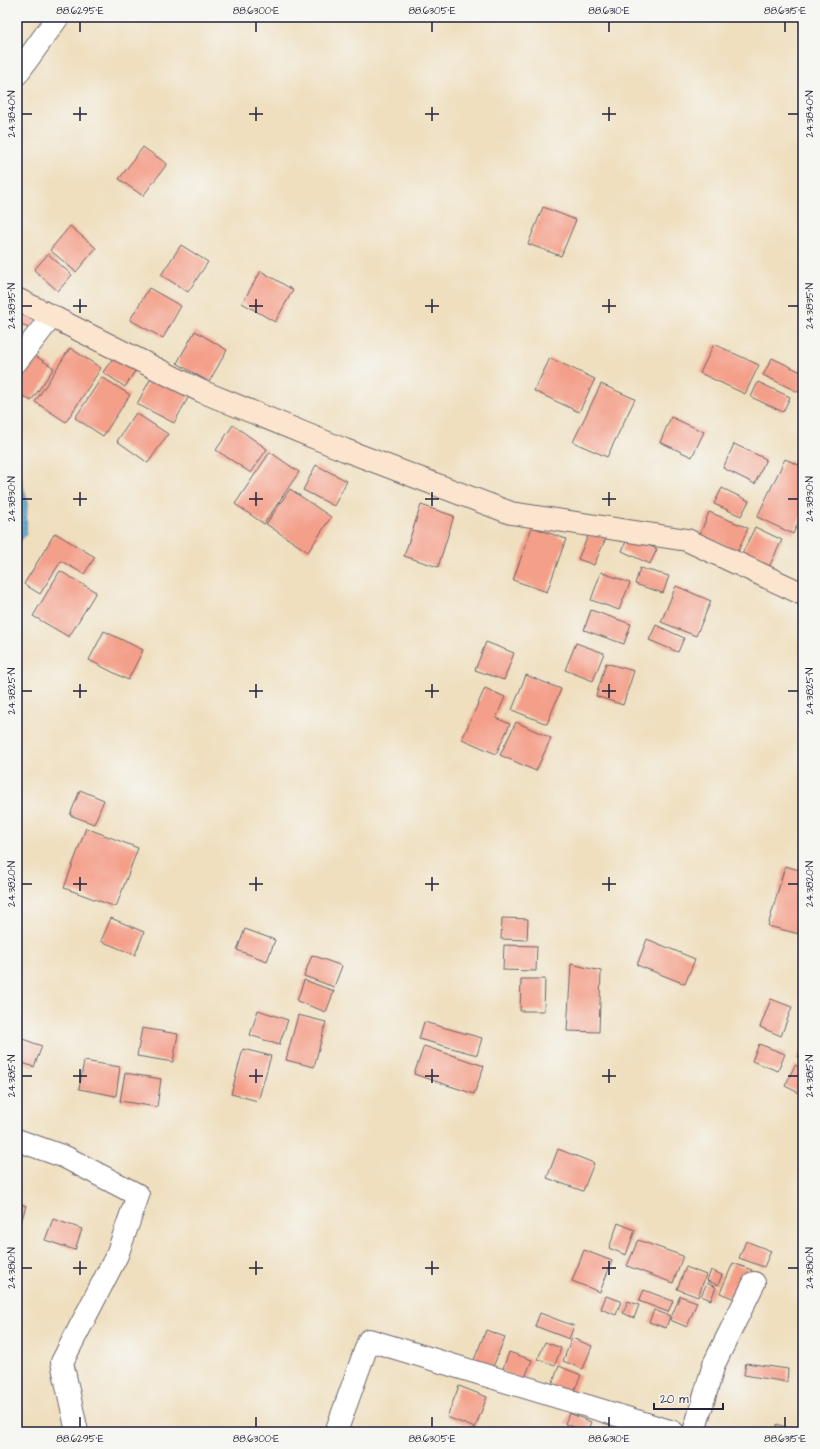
<svg xmlns="http://www.w3.org/2000/svg" width="820" height="1449" viewBox="0 0 820 1449" font-family="'Architects Daughter',sans-serif">
	<defs>
		<pattern id="water-rules" width="6" height="5" patternUnits="userSpaceOnUse"><rect width="6" height="5" fill="#62b3dd"/><path d="M0 2.5h6" fill="none" stroke="#5091b4"/></pattern>
	</defs>
	<rect width="100%" height="100%" fill="#f6f6f2"/>
	<filter id="ink" filterUnits="userSpaceOnUse"><feTurbulence type="fractalNoise" baseFrequency=".025" numOctaves="2"/><feDisplacementMap in="SourceGraphic" scale="8" xChannelSelector="R" yChannelSelector="G"/><feConvolveMatrix kernelMatrix="1 2 1 2 8 2 1 2 1" color-interpolation-filters="sRGB"/></filter>
	<filter id="wash" filterUnits="userSpaceOnUse"><feTurbulence type="fractalNoise" baseFrequency=".012" numOctaves="4" result="noise"/><feDisplacementMap in="SourceGraphic" scale="16" xChannelSelector="R" yChannelSelector="G"/><feGaussianBlur stdDeviation="0.9" result="paint"/><feColorMatrix in="noise" values="0 0 0 0 0 0 0 0 0 0 0 0 0 0 0 0 0 1.4 0 .05"/><feComposite in="paint" operator="in"/></filter>
	<g filter="url(#wash)">
		<rect width="100%" height="100%" fill="#efdfbf"/>
		<polygon fill="url(#water-rules)" stroke="#426a8c" points="17,468 19,469 27,501 26,534 17,545"/>
		<g id="blocks">
			<g fill="#f49f89">
				<polygon points="143,147 167,164 143,196 119,179"/>
				<polygon points="543,207 576,220 561,256 528,244"/>
				<polygon points="70,226 96,248 76,272 50,250"/>
				<polygon points="181,245 208,262 188,292 161,275"/>
				<polygon points="48,254 72,275 58,291 34,270"/>
				<polygon points="261,271 293,290 275,322 242,303"/>
				<polygon points="149,288 181,306 163,338 130,320"/>
				<polygon points="803,293 803,309 798,308"/>
				<polygon points="17,303 38,317 30,329 17,321"/>
				<polygon points="195,331 227,350 209,382 177,363"/>
				<polygon points="714,344 759,365 745,394 700,373"/>
				<polygon points="70,348 101,368 66,422 35,402"/>
				<polygon points="31,353 54,368 31,401 17,392 17,374"/>
				<polygon points="116,354 137,368 125,387 103,372"/>
				<polygon points="550,358 595,379 579,412 534,391"/>
				<polygon points="772,358 803,373 803,382 798,392 763,375"/>
				<polygon points="152,376 189,396 174,423 137,404"/>
				<polygon points="102,377 130,395 103,436 75,418"/>
				<polygon points="758,382 790,397 783,412 751,397"/>
				<polygon points="601,384 635,399 607,457 573,442"/>
				<polygon points="136,413 168,434 148,463 117,441"/>
				<polygon points="671,417 704,432 692,457 660,442"/>
				<polygon points="233,425 267,449 251,473 216,450"/>
				<polygon points="734,444 766,459 755,484 723,468"/>
				<polygon points="270,452 299,472 264,524 235,504"/>
				<polygon points="785,459 803,467 803,512 793,534 757,517"/>
				<polygon points="316,465 347,481 334,506 303,490"/>
				<polygon points="722,488 749,501 741,516 714,504"/>
				<polygon points="290,489 331,517 308,552 266,524"/>
				<polygon points="421,505 454,516 438,567 404,556"/>
				<polygon points="709,512 748,528 738,551 700,534"/>
				<polygon points="532,527 566,539 547,592 513,580"/>
				<polygon points="755,527 782,540 769,567 742,554"/>
				<polygon points="590,531 606,538 594,565 578,559"/>
				<polygon points="55,533 95,557 84,574 61,561 40,594 24,584"/>
				<polygon points="628,537 657,549 650,564 622,551"/>
				<polygon points="640,568 669,576 663,593 635,584"/>
				<polygon points="60,571 96,592 69,637 33,616"/>
				<polygon points="601,572 630,583 619,610 591,600"/>
				<polygon points="676,586 711,601 696,636 661,622"/>
				<polygon points="591,610 631,624 624,644 584,630"/>
				<polygon points="656,625 684,638 678,652 649,640"/>
				<polygon points="104,631 143,650 128,680 89,660"/>
				<polygon points="486,642 514,653 504,680 475,670"/>
				<polygon points="576,643 604,653 593,681 565,670"/>
				<polygon points="606,663 634,671 623,705 596,696"/>
				<polygon points="526,675 561,689 547,724 512,710"/>
				<polygon points="485,688 505,697 496,718 510,724 496,754 462,739"/>
				<polygon points="516,722 551,738 536,771 500,755"/>
				<polygon points="80,790 104,800 94,824 70,815"/>
				<polygon points="86,828 138,848 116,907 64,888"/>
				<polygon points="785,866 803,871 803,935 768,926"/>
				<polygon points="111,918 144,932 135,955 101,941"/>
				<polygon points="502,918 528,919 527,940 501,939"/>
				<polygon points="245,929 275,940 267,961 237,950"/>
				<polygon points="647,939 695,959 685,984 637,965"/>
				<polygon points="504,945 537,946 536,971 503,970"/>
				<polygon points="312,955 342,966 334,987 304,976"/>
				<polygon points="571,964 601,971 599,1032 567,1031"/>
				<polygon points="521,979 545,979 544,1011 520,1011"/>
				<polygon points="304,980 334,991 326,1012 297,1001"/>
				<polygon points="771,999 792,1007 781,1036 760,1027"/>
				<polygon points="258,1010 288,1020 279,1045 250,1035"/>
				<polygon points="298,1015 326,1022 314,1067 286,1060"/>
				<polygon points="424,1022 482,1038 477,1055 419,1039"/>
				<polygon points="142,1028 178,1034 173,1062 137,1056"/>
				<polygon points="17,1037 42,1046 34,1067 17,1061"/>
				<polygon points="759,1044 785,1054 778,1071 752,1061"/>
				<polygon points="803,1044 803,1059 798,1057"/>
				<polygon points="424,1046 484,1066 474,1094 414,1074"/>
				<polygon points="243,1049 271,1056 258,1101 231,1094"/>
				<polygon points="84,1061 120,1067 116,1096 79,1089"/>
				<polygon points="795,1065 803,1069 803,1095 785,1086"/>
				<polygon points="125,1073 161,1079 157,1107 120,1101"/>
				<polygon points="558,1149 594,1163 583,1191 547,1178"/>
				<polygon points="17,1203 26,1206 21,1222 17,1221"/>
				<polygon points="53,1219 82,1229 75,1250 45,1240"/>
				<polygon points="618,1223 635,1230 626,1255 609,1248"/>
				<polygon points="638,1240 683,1256 673,1283 627,1266"/>
				<polygon points="746,1241 771,1251 764,1267 739,1258"/>
				<polygon points="584,1250 612,1261 600,1292 572,1281"/>
				<polygon points="733,1263 752,1270 740,1301 720,1293"/>
				<polygon points="686,1267 706,1275 698,1297 677,1289"/>
				<polygon points="711,1270 722,1275 718,1285 707,1281"/>
				<polygon points="707,1283 716,1287 711,1300 701,1296"/>
				<polygon points="644,1290 673,1301 668,1312 639,1301"/>
				<polygon points="606,1296 621,1301 616,1315 601,1309"/>
				<polygon points="680,1296 697,1302 687,1327 670,1320"/>
				<polygon points="628,1301 639,1305 634,1318 623,1313"/>
				<polygon points="654,1310 670,1316 666,1328 649,1322"/>
				<polygon points="540,1313 574,1326 569,1339 535,1326"/>
				<polygon points="486,1330 505,1337 491,1372 472,1365"/>
				<polygon points="572,1338 592,1346 583,1369 563,1361"/>
				<polygon points="545,1342 561,1348 555,1365 538,1359"/>
				<polygon points="509,1352 532,1360 524,1380 502,1371"/>
				<polygon points="746,1363 788,1369 787,1382 744,1375"/>
				<polygon points="559,1366 581,1375 572,1396 551,1387"/>
				<polygon points="459,1386 487,1397 475,1428 447,1417"/>
				<polygon points="569,1413 591,1422 587,1432 565,1424"/>
				<polygon points="777,1424 799,1432 774,1432"/>
			</g>
		</g>
	</g>
	<g filter="url(#ink)">
		<use href="#blocks" fill-opacity="0" stroke="#6a6469" stroke-width="1"/>
		<g fill="none" stroke-linecap="round" stroke-linejoin="round">
			<defs>
				<g id="street">
					<polyline points="17,74 58,17"/>
					<polyline points="17,361 52,316"/>
					<polyline points="17,1140 65,1157 138,1195 117,1255 62,1362 77,1432"/>
					<polyline points="336,1432 369,1340 673,1432"/>
					<polyline points="694,1432 714,1364 754,1283"/>
				</g>
				<polyline id="secondary" points="17,299 201,391 345,450 511,513 687,540 803,594"/>
			</defs>
			<use href="#street" stroke="#6a6469" stroke-width="24"/>
			<use href="#secondary" stroke="#6a6469" stroke-width="24"/>
			<use href="#street" stroke="#fff" stroke-width="22"/>
			<use href="#secondary" stroke="#fce5cf" stroke-width="22"/>
		</g>
	</g>
	<path fill="none" stroke="#22223b" stroke-width="1.5" d="M 80,22 L 80,32M 256,22 L 256,32M 432,22 L 432,32M 609,22 L 609,32M 785,22 L 785,32M 80,107 L 80,121M 256,107 L 256,121M 432,107 L 432,121M 609,107 L 609,121M 22,114 L 32,114M 73,114 L 87,114M 249,114 L 263,114M 425,114 L 439,114M 602,114 L 616,114M 788,114 L 798,114M 80,299 L 80,313M 256,299 L 256,313M 432,299 L 432,313M 609,299 L 609,313M 22,306 L 32,306M 73,306 L 87,306M 249,306 L 263,306M 425,306 L 439,306M 602,306 L 616,306M 788,306 L 798,306M 80,492 L 80,506M 256,492 L 256,506M 432,492 L 432,506M 609,492 L 609,506M 22,499 L 32,499M 73,499 L 87,499M 249,499 L 263,499M 425,499 L 439,499M 602,499 L 616,499M 788,499 L 798,499M 80,684 L 80,698M 256,684 L 256,698M 432,684 L 432,698M 609,684 L 609,698M 22,691 L 32,691M 73,691 L 87,691M 249,691 L 263,691M 425,691 L 439,691M 602,691 L 616,691M 788,691 L 798,691M 80,877 L 80,891M 256,877 L 256,891M 432,877 L 432,891M 609,877 L 609,891M 22,884 L 32,884M 73,884 L 87,884M 249,884 L 263,884M 425,884 L 439,884M 602,884 L 616,884M 788,884 L 798,884M 80,1069 L 80,1083M 256,1069 L 256,1083M 432,1069 L 432,1083M 609,1069 L 609,1083M 22,1076 L 32,1076M 73,1076 L 87,1076M 249,1076 L 263,1076M 425,1076 L 439,1076M 602,1076 L 616,1076M 788,1076 L 798,1076M 80,1261 L 80,1275M 256,1261 L 256,1275M 432,1261 L 432,1275M 609,1261 L 609,1275M 22,1268 L 32,1268M 73,1268 L 87,1268M 249,1268 L 263,1268M 425,1268 L 439,1268M 602,1268 L 616,1268M 788,1268 L 798,1268M 80,1417 L 80,1427M 256,1417 L 256,1427M 432,1417 L 432,1427M 609,1417 L 609,1427M 785,1417 L 785,1427"/>
	<rect width="820" height="1449" fill="none" stroke="#f6f6f2" stroke-width="44"/>
	<path d="M654 1403v6h69v-6" fill="none" stroke="#22223b" stroke-width="2"/>
	<text x="660" y="1403" font-size="12" fill="#22223b" stroke="#f6f6f2" stroke-width="3" paint-order="stroke">20 m</text>
	<rect x="22" y="22" width="776" height="1405" fill="none" stroke="#22223b" stroke-width="1.5"/>
	<g font-size="10" text-anchor="middle" fill="#22223b">
		<text x="80" y="14">88.6295°E</text>
		<text x="256" y="14">88.6300°E</text>
		<text x="432" y="14">88.6305°E</text>
		<text x="609" y="14">88.6310°E</text>
		<text x="785" y="14">88.6315°E</text>
		<text transform="translate(11 114) rotate(-90)" y="4">24.3840°N</text>
		<text transform="translate(809 114) rotate(-90)" y="4">24.3840°N</text>
		<text transform="translate(11 306) rotate(-90)" y="4">24.3835°N</text>
		<text transform="translate(809 306) rotate(-90)" y="4">24.3835°N</text>
		<text transform="translate(11 499) rotate(-90)" y="4">24.3830°N</text>
		<text transform="translate(809 499) rotate(-90)" y="4">24.3830°N</text>
		<text transform="translate(11 691) rotate(-90)" y="4">24.3825°N</text>
		<text transform="translate(809 691) rotate(-90)" y="4">24.3825°N</text>
		<text transform="translate(11 884) rotate(-90)" y="4">24.3820°N</text>
		<text transform="translate(809 884) rotate(-90)" y="4">24.3820°N</text>
		<text transform="translate(11 1076) rotate(-90)" y="4">24.3815°N</text>
		<text transform="translate(809 1076) rotate(-90)" y="4">24.3815°N</text>
		<text transform="translate(11 1268) rotate(-90)" y="4">24.3810°N</text>
		<text transform="translate(809 1268) rotate(-90)" y="4">24.3810°N</text>
		<text x="80" y="1442">88.6295°E</text>
		<text x="256" y="1442">88.6300°E</text>
		<text x="432" y="1442">88.6305°E</text>
		<text x="609" y="1442">88.6310°E</text>
		<text x="785" y="1442">88.6315°E</text>
	</g>
</svg>
